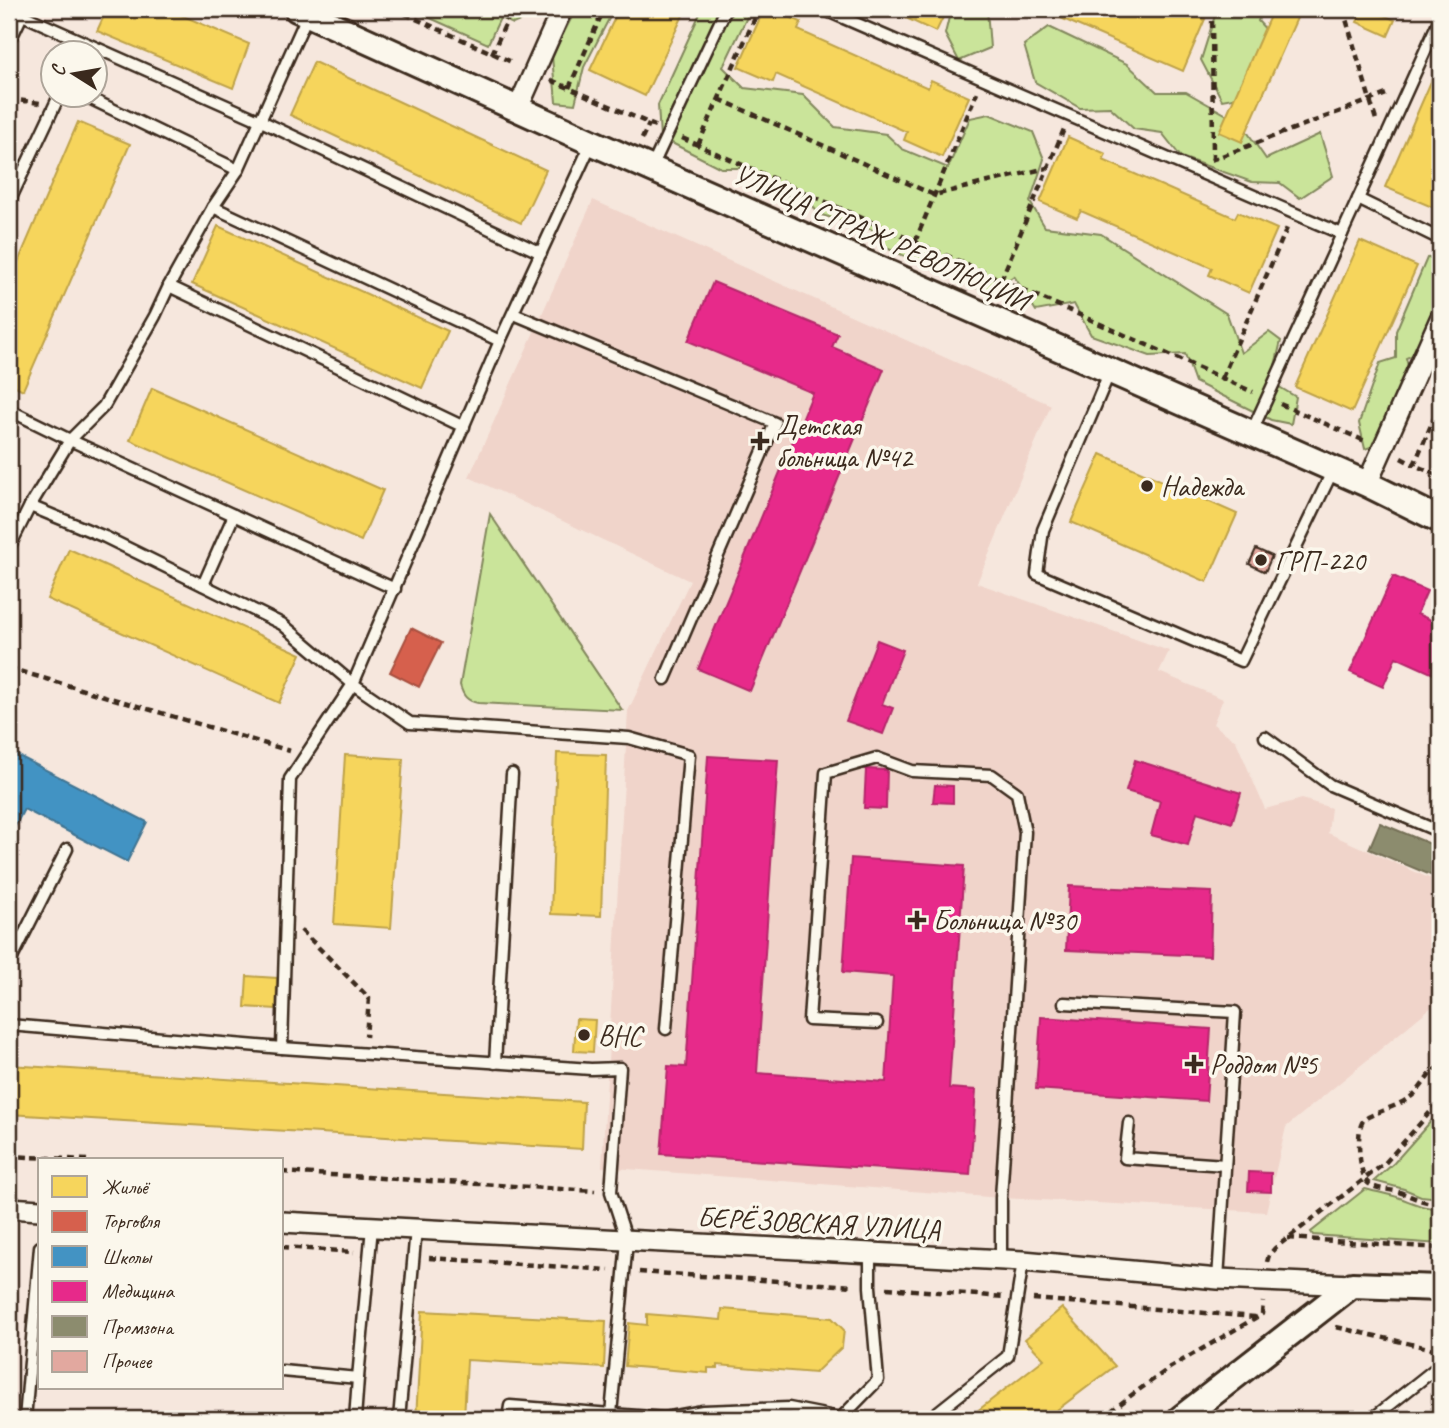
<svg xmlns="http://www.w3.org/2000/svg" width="1449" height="1428" viewBox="0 0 1449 1428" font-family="Caveat,sans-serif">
	<rect width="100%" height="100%" fill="#f6e7dd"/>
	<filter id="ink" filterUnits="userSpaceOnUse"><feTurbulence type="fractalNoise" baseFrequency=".0143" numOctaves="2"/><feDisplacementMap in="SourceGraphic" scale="14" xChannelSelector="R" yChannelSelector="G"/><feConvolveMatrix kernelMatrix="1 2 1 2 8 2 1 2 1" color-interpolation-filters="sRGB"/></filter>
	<g filter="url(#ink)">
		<polygon fill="#f0d4ca" points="593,200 1051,405 977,583 1169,651 1159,672 1223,699 1213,724 1236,741 1265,809 1302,799 1331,808 1328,833 1440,883 1440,1000 1286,1127 1266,1212 1001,1198 602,1167 628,711 690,581 469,477"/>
		<g fill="#cae49a" stroke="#82875c" stroke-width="2">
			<polygon points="410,9 536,9 534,15 513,24 500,18 488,44"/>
			<polygon points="576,9 614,9 584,67 575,104 556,102 552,56"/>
			<polygon points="702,9 748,9 748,15 723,67 744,88 803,95 835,127 886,134 902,149 948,168 970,118 989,114 1033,132 1044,159 1030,202 1045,227 1101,234 1227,314 1241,353 1269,332 1281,341 1271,382 1296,397 1291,424 1271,420 1195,382 1185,354 1150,356 1091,335 1074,304 1036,311 1014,276 989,293 884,247 877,231 818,214 807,196 771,195 754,168 721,168 660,137 658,105"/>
			<polygon points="951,9 987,9 990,48 959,61 945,34"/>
			<polygon points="1217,9 1263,9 1258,21 1280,45 1261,93 1222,100 1201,60"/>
			<polygon points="1049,27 1127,64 1157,92 1186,92 1241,123 1266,159 1320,134 1333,176 1300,198 1280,183 1252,182 1181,157 1162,133 1134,129 1110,107 1080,108 1035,82 1024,45"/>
			<polygon points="1440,257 1440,313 1425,350 1406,358 1413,384 1390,440 1365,449 1359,423 1380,363 1396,358 1396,331 1427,258"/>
			<path d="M 490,514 L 622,710 L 478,703 C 467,701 463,696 460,685 Z"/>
			<polygon points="1440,1111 1440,1198 1421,1196 1404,1189 1374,1181 1394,1163"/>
			<path d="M 1365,1189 C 1376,1192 1389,1194 1400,1198 C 1414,1203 1425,1209 1440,1208 L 1440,1244 L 1313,1235 L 1311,1232 Z"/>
		</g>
		<g fill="#f6d55c" stroke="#bea249" stroke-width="2">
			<polygon points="107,9 167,9 249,44 233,88 97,31"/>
			<polygon points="619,9 686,9 645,96 590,70"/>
			<polygon points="764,9 771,9 801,22 798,30 928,88 931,80 969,97 942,157 904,140 907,132 776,74 773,82 738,67"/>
			<polygon points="910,9 947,9 936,32 906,18"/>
			<polygon points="1040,9 1182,9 1205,19 1183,71"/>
			<polygon points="1273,9 1301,9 1242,142 1219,132"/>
			<polygon points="1363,9 1370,9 1395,20 1388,36 1357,22"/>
			<polygon points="1440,61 1440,208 1439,210 1385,187"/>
			<polygon points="314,62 546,170 521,223 290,115"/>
			<polygon points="78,122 130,144 23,390 9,383 9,283"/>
			<polygon points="1068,137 1106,154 1103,160 1235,218 1238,212 1277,229 1249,293 1209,275 1212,268 1081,211 1077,218 1040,202"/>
			<polygon points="218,226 448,331 422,388 192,284"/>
			<polygon points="1360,241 1417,266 1352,412 1295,387"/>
			<polygon points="152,388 383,490 361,541 130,440"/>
			<polygon points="1101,454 1237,514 1207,582 1071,522"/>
			<polygon points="69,549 301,654 279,703 47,599"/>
			<polygon points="557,753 606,755 601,916 551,914"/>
			<polygon points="345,755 403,759 391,928 334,924"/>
			<polygon points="247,976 277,978 276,1009 245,1007"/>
			<polygon points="576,1019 595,1020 593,1052 574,1051"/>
			<polygon points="9,1065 584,1102 582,1149 9,1114"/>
			<polygon points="1062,1308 1115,1366 1045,1419 967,1419 1044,1359 1025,1339"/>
			<polygon points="722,1309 832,1318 844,1330 842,1347 815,1373 718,1365 718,1368 708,1368 708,1373 625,1366 629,1323 647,1325 647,1314 721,1320"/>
			<polygon points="422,1311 606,1321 604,1368 467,1360 464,1419 416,1419"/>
		</g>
		<polygon fill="#d6604d" stroke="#a8503f" stroke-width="2" points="411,628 441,643 419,687 390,672"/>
		<polygon fill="#4393c3" stroke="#417492" stroke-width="2" points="9,751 147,822 127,862 24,809 9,838"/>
		<g fill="#e7298a" stroke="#b3296a" stroke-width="2">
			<polygon points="713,282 838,334 832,347 884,369 750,691 698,669 813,393 688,341"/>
			<polygon points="1393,576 1427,591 1417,614 1440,624 1440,677 1396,657 1383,687 1350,672"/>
			<polygon points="877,640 903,650 882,704 893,708 883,734 846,721"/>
			<polygon points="708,756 778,760 757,1073 886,1082 893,976 843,972 851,858 964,866 949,1088 976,1090 970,1175 661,1154 668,1066 686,1067"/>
			<polygon points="1135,760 1241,793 1232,823 1197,812 1188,845 1151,835 1160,801 1126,791"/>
			<polygon points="866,769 887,770 886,809 864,808"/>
			<polygon points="935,785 953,786 953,803 933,802"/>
			<polygon points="1069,886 1212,892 1210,956 1066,950"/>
			<polygon points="1041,1017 1211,1029 1206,1101 1036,1089"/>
			<polygon points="1249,1172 1271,1173 1271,1192 1248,1191"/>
		</g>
		<polygon fill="#8c8c6e" stroke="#746f56" stroke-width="2" points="1380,823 1440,848 1440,879 1369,849"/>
		<polygon fill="#e2a89f" stroke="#3b2a1e" stroke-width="2" points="1256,549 1272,556 1265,572 1249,564"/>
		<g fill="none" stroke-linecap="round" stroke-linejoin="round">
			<defs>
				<g id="service">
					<polyline points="9,9 261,121 541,253"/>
					<polyline points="823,9 1342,234"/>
					<polyline points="1439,9 1440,9"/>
					<polyline points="1440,18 1358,199 1440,239"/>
					<polyline points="81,94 238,170"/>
					<polyline points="652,167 726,9"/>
					<polyline points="9,202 60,94"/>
					<polyline points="169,286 464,427"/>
					<polyline points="514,314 775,423 665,679"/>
					<polyline points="500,341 591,144"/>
					<polyline points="1110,371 1043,530 1037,574 1241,661 1333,470"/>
					<polyline points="9,410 70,440 395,589"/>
					<polyline points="1252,431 1358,199"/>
					<polyline points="30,506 105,537 282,624 353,684 500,341 213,207"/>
					<polyline points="9,548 30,506 70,440 104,406 155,316 169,286 213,207 238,170 308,14"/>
					<polyline points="203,585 234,515"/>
					<polyline points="1265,737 1330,785 1440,832"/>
					<polyline points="9,961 11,960 67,849"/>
					<polyline points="1064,1003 1235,1012 1218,1279"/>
					<polyline points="877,1023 809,1020 826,773 877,758 912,771 992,775 1017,793 1025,832 1001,1198 1001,1260"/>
					<polyline points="9,1025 282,1048 591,1069 620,1068 611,1192 627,1241 611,1414 510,1406 508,1419"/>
					<polyline points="282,1048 290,779 353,684 410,723 629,738 689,755 666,1029"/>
					<polyline points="495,1063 512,774"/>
					<polyline points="1129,1123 1125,1158 1225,1165"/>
					<polyline points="282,1371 358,1378 372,1227"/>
					<polyline points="611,1414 665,1418 703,1411 789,1408 840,1418"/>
					<polyline points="25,1419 40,1247"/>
					<polyline points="355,1419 358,1378"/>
					<polyline points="399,1419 416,1229"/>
					<polyline points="840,1419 878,1380 870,1287 870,1253"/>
					<polyline points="929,1419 1008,1356 1023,1261"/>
					<polyline points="1372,1419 1440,1365"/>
				</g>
				<g id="minor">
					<polyline points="9,32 20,9"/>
					<polyline points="518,108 562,9"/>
					<polyline points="1367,484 1440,319"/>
					<polyline points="9,1208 40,1210"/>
					<polyline points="282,1222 1023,1261 1218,1279 1352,1285"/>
				</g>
				<g id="tertiary">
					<polyline points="297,9 591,142 1367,484 1440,520"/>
					<polyline points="1180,1419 1352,1285 1440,1288"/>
				</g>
			</defs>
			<use href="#service" stroke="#3b2a1e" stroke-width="15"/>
			<use href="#minor" stroke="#3b2a1e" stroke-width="24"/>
			<use href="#tertiary" stroke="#3b2a1e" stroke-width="30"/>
			<g stroke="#3b2a1e" stroke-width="4.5" stroke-dasharray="7 5" stroke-linecap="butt">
				<polyline points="394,9 514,63"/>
				<polyline points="1212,9 1213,161"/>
				<polyline points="1343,9 1376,120"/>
				<polyline points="492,54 512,9"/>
				<polyline points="551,80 655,126"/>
				<polyline points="569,88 604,9"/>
				<polyline points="9,99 40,103"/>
				<polyline points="719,99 934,195 1047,168"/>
				<polyline points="682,138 1253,392"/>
				<polyline points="642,139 649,124"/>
				<polyline points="698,145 759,9"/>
				<polyline points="1211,160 1389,93"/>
				<polyline points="915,242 977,92"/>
				<polyline points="1001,280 1064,129"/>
				<polyline points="1222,378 1287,228"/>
				<polyline points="1280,404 1365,441"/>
				<polyline points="1440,404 1414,465 1440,476"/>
				<polyline points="1401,458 1414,465"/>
				<polyline points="9,668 290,751"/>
				<polyline points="301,930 369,998 366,1037"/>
				<path d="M 1440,1067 C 1427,1073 1424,1086 1413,1095 C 1401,1105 1382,1110 1368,1117 C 1364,1120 1363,1120 1361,1125 C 1357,1136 1359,1175 1368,1183 C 1376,1190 1389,1189 1399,1192 C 1414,1197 1424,1204 1440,1203"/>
				<polyline points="9,1156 87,1160"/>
				<polyline points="282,1172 595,1191"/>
				<polyline points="1288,1238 1440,1248"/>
				<polyline points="282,1247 354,1252"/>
				<polyline points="429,1258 609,1270"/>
				<polyline points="1267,1262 1269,1255 1275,1248 1385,1163 1440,1101"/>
				<polyline points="639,1272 854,1286"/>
				<polyline points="887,1288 1004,1297"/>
				<polyline points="1033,1299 1255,1317"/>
				<polyline points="1336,1327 1433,1349"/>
				<polyline points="1101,1419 1133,1394 1171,1367 1262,1314 1263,1302"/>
			</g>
			<use href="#service" stroke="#fbf7ec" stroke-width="10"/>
			<use href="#minor" stroke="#fbf7ec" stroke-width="19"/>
			<use href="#tertiary" stroke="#fbf7ec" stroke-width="24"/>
		</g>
	</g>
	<g fill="#3b2a1e" stroke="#fbf7ec" stroke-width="2.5">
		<path d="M756.5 430.5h7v7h7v7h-7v7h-7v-7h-7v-7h7z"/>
		<circle cx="1147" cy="486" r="7"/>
		<circle cx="1261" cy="560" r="7"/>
		<path d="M913.5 909.5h7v7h7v7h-7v7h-7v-7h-7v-7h7z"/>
		<circle cx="584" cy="1035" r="7"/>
		<path d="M1190.5 1053.5h7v7h7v7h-7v7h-7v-7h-7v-7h7z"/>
	</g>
	<g text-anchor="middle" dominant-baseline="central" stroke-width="7" stroke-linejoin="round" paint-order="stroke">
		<g font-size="28" fill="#3b2a1e" stroke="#fbf7ec">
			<text transform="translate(881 237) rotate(24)">УЛИЦА СТРАЖ РЕВОЛЮЦИИ</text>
			<text transform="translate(819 1223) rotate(3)">БЕРЁЗОВСКАЯ УЛИЦА</text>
		</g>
		<g font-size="28" fill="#3b2a1e" stroke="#fbf7ec" text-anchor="start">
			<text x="776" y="425">Детская<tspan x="776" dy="32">больница №42</tspan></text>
			<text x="1161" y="486">Надежда</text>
			<text x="1275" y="560">ГРП-220</text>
			<text x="933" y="920">Больница №30</text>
			<text x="598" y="1035">ВНС</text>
			<text x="1210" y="1064">Роддом №5</text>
		</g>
	</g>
	<rect width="1449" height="1428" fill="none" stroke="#fbf7ec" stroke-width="35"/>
	<rect x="18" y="18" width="1414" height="1393" fill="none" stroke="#3b2a1e" stroke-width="2.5" filter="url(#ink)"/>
	<rect x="38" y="1158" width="245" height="231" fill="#fbf7ec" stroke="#aea59a" stroke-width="2"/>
	<rect x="52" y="1176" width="35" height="21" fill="#f6d55c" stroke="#aea59a" stroke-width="2"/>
	<text x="102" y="1194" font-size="21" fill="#3b2a1e">Жильё</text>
	<rect x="52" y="1211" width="35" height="21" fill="#d6604d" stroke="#aea59a" stroke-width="2"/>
	<text x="102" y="1228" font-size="21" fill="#3b2a1e">Торговля</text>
	<rect x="52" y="1246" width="35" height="21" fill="#4393c3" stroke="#aea59a" stroke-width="2"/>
	<text x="102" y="1264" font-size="21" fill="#3b2a1e">Школы</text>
	<rect x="52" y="1281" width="35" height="21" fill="#e7298a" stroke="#aea59a" stroke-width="2"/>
	<text x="102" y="1298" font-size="21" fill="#3b2a1e">Медицина</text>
	<rect x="52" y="1316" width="35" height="21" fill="#8c8c6e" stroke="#aea59a" stroke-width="2"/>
	<text x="102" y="1334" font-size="21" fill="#3b2a1e">Промзона</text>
	<rect x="52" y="1351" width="35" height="21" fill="#e2a89f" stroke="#aea59a" stroke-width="2"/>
	<text x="102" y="1368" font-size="21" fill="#3b2a1e">Прочее</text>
	<g transform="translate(74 74) rotate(281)"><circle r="33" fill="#fbf7ec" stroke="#aea59a" stroke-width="2"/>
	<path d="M0-5L12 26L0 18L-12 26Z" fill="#3b2a1e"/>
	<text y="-10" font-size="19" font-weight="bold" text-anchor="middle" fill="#3b2a1e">С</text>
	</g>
</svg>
